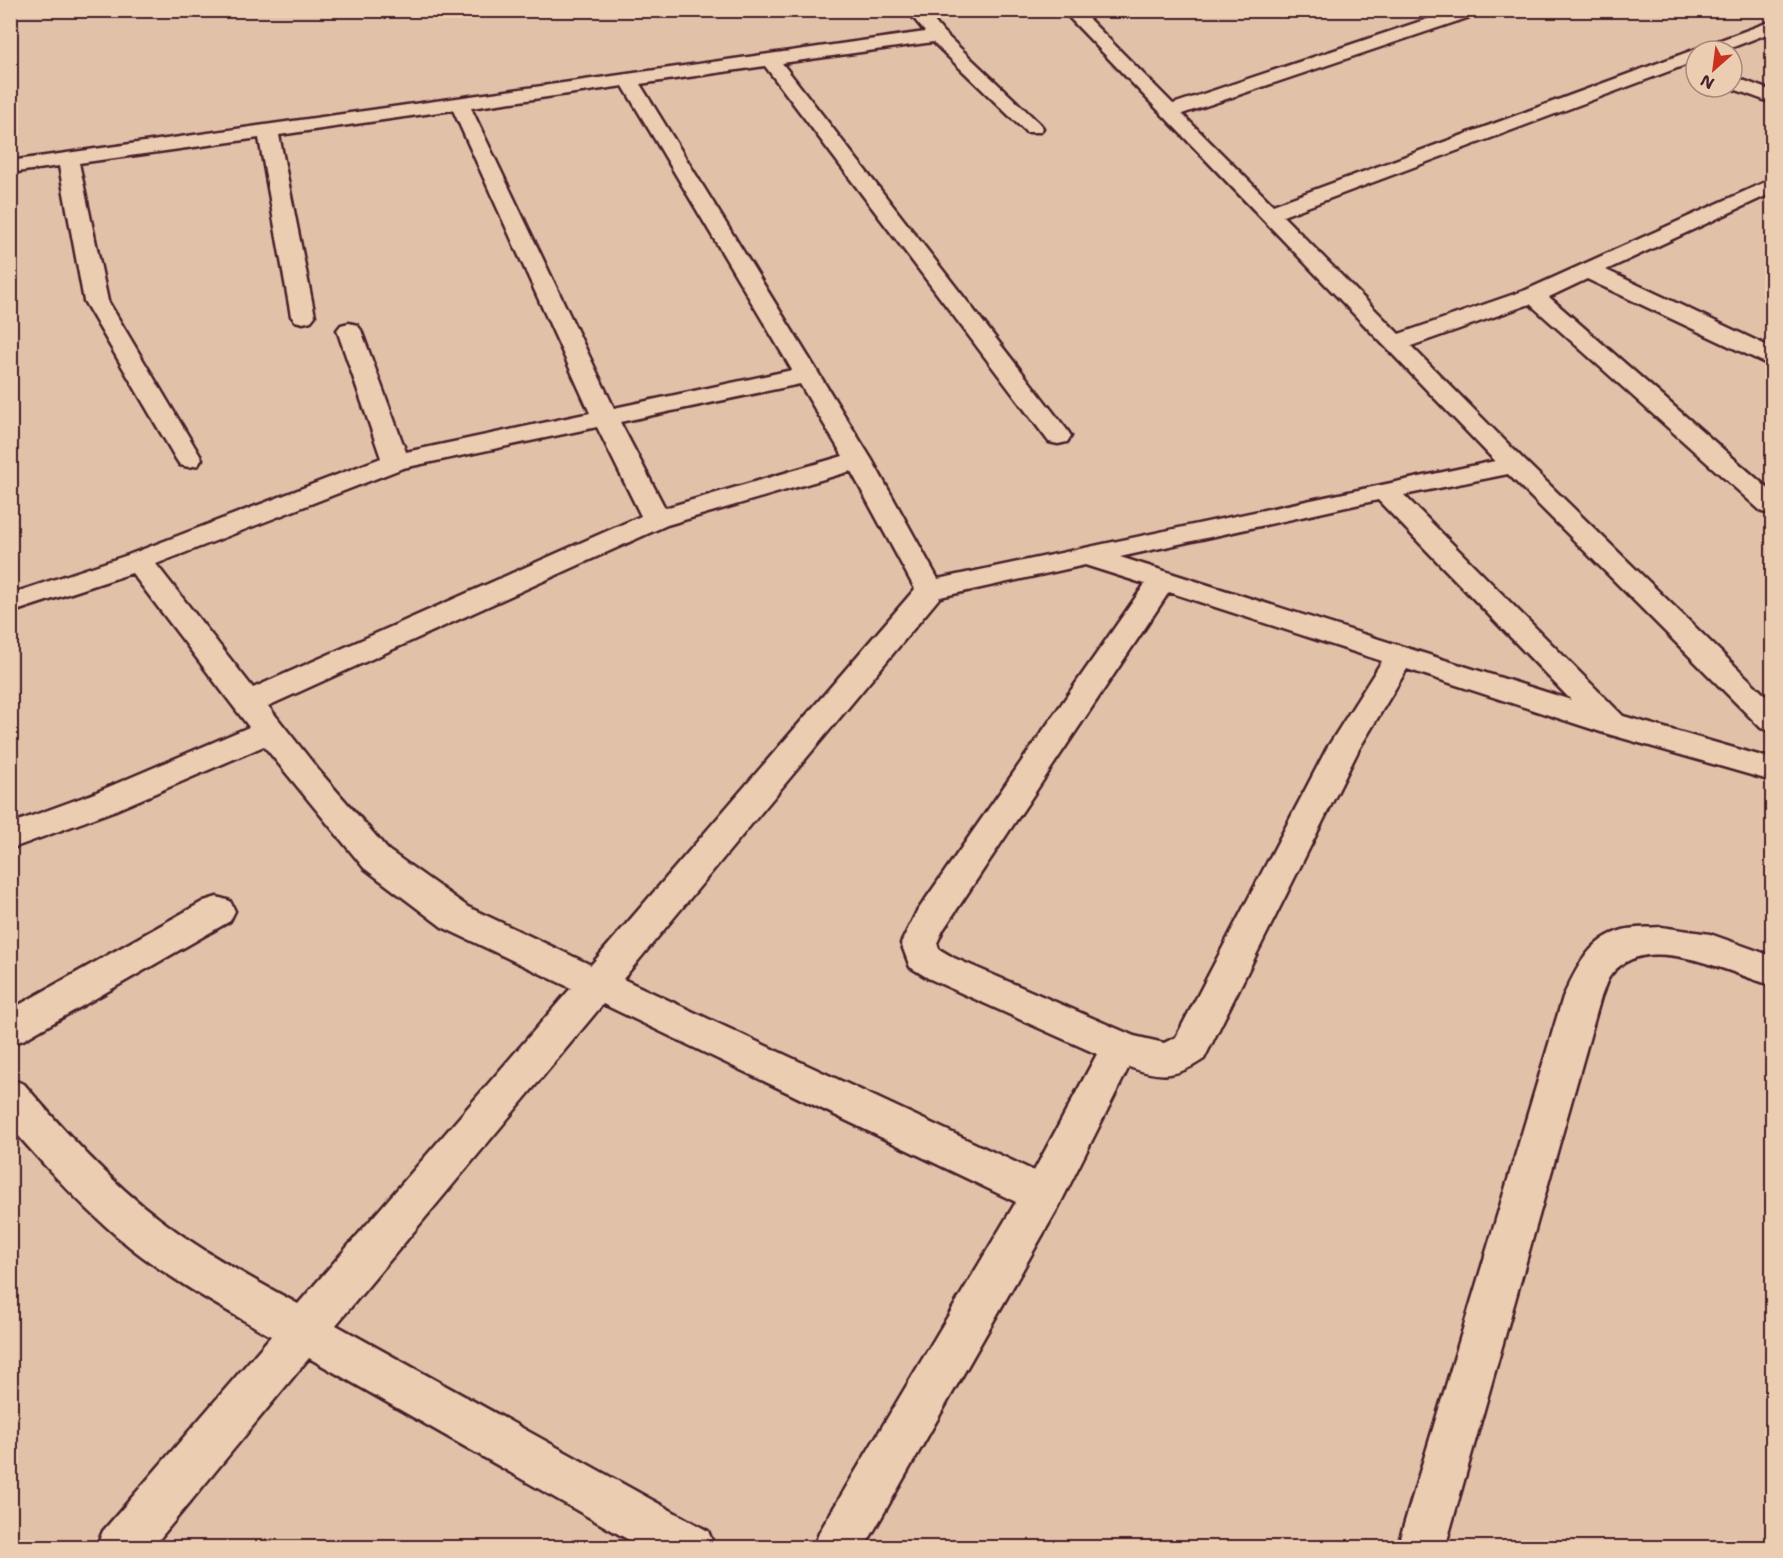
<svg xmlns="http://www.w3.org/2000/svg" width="1783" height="1558" viewBox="0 0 1783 1558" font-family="'Shantell Sans',sans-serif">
	<rect width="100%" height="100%" fill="#e1c2a9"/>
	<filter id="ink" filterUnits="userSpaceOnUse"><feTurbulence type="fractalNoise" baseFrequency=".0167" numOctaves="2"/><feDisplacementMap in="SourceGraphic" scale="12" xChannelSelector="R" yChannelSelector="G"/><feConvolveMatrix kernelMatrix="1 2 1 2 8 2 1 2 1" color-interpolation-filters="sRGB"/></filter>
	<g filter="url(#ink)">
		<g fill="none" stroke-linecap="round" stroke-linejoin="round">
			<defs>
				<g id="street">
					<path d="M 907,10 L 925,10 L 943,32 L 1040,124 L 1043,128 L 1040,132 L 1026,132 L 933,42 L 782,63 L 1067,430 L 1071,436 L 1067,442 L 1058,444 L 1049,442 L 765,66 L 640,84 L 872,460 L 938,579 L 1495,461 L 1062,10 L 1080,10 L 1173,104 L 1454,10 L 1481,10 L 1479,14 L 1182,114 L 1273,205 L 1772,21 L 1772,32 L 1723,51 L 1696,51 L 1696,61 L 1283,216 L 1399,334 L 1526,290 L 1772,179 L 1772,193 L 1606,270 L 1772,348 L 1772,364 L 1763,362 L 1587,279 L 1549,297 L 1772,492 L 1772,514 L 1762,512 L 1530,304 L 1411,346 L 1523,459 L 1772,702 L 1772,731 L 1761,728 L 1508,474 L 1404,495 L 1623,716 L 1772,759 L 1772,781 L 1601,732 L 1407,669 L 1359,749 L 1204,1059 C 1176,1078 1160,1078 1129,1067 L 1058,1208 L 864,1548 L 813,1548 L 820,1531 L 1016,1202 L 603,1004 L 336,1325 L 708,1531 L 715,1548 L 643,1548 L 309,1358 L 152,1548 L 96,1548 L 103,1531 L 271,1336 C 223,1308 174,1282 130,1247 C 86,1211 47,1169 10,1126 L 10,1079 L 24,1084 C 66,1133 109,1181 161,1220 C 204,1253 251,1278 298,1304 L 571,988 L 442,927 L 364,868 L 264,746 L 116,810 L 10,849 L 10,824 L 92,794 L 249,727 L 132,573 L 10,613 L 10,594 L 128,555 L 381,458 L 337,330 L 341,325 L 349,323 L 357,325 L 361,330 L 406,452 L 590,413 L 453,110 L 279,135 L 315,316 L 311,321 L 303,323 L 295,321 L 291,316 L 259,138 L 79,163 L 108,301 L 202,459 L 198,465 L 189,467 L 180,465 L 176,459 L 84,301 L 59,166 L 10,173 L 10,161 L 925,32 ZM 623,86 L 792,370 L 614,408 L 471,108 ZM 800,384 L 843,456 L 665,508 L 620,422 ZM 597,427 L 641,516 L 253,688 L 156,564 L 403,468 ZM 851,471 L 915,589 L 591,965 L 468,907 L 388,850 L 320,772 L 268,706 L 667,525 ZM 1378,500 L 1571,700 L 1120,557 ZM 1085,565 L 1145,584 L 916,913 L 901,943 L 910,967 L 928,978 L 1097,1054 L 1034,1171 L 623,979 L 940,597 ZM 1169,592 L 1382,661 L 1327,748 L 1176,1037 L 1164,1043 L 1134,1036 L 954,958 L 939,949 L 937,943 L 943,930 Z"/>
					<polygon points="1732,76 1772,91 1772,103 1728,87 1732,87"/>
					<polygon points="217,897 230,901 235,911 230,921 23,1040 10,1044 10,1010 204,901"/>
					<path d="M 1661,927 L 1710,934 L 1772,956 L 1772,985 C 1729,974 1646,928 1610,976 C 1606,981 1604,990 1601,997 L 1445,1548 L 1397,1548 L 1563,997 C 1577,968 1589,939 1623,930 C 1635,927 1649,928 1661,927 Z"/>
				</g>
			</defs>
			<use href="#street" stroke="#4a1f2b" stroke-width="5"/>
			<use href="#street" fill="#ebcdb1" fill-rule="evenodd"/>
		</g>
	</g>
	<rect width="1783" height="1558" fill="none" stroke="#ebcdb1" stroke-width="36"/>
	<rect x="18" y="18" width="1747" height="1522" fill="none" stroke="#4a1f2b" stroke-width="2" filter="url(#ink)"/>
	<g transform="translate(1714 69) rotate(208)"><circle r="28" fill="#ebcdb1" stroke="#ab877b" stroke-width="1.5"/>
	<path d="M0-4.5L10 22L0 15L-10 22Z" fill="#c8321e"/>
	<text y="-9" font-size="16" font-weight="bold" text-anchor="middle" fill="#4a1f2b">N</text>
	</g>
</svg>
